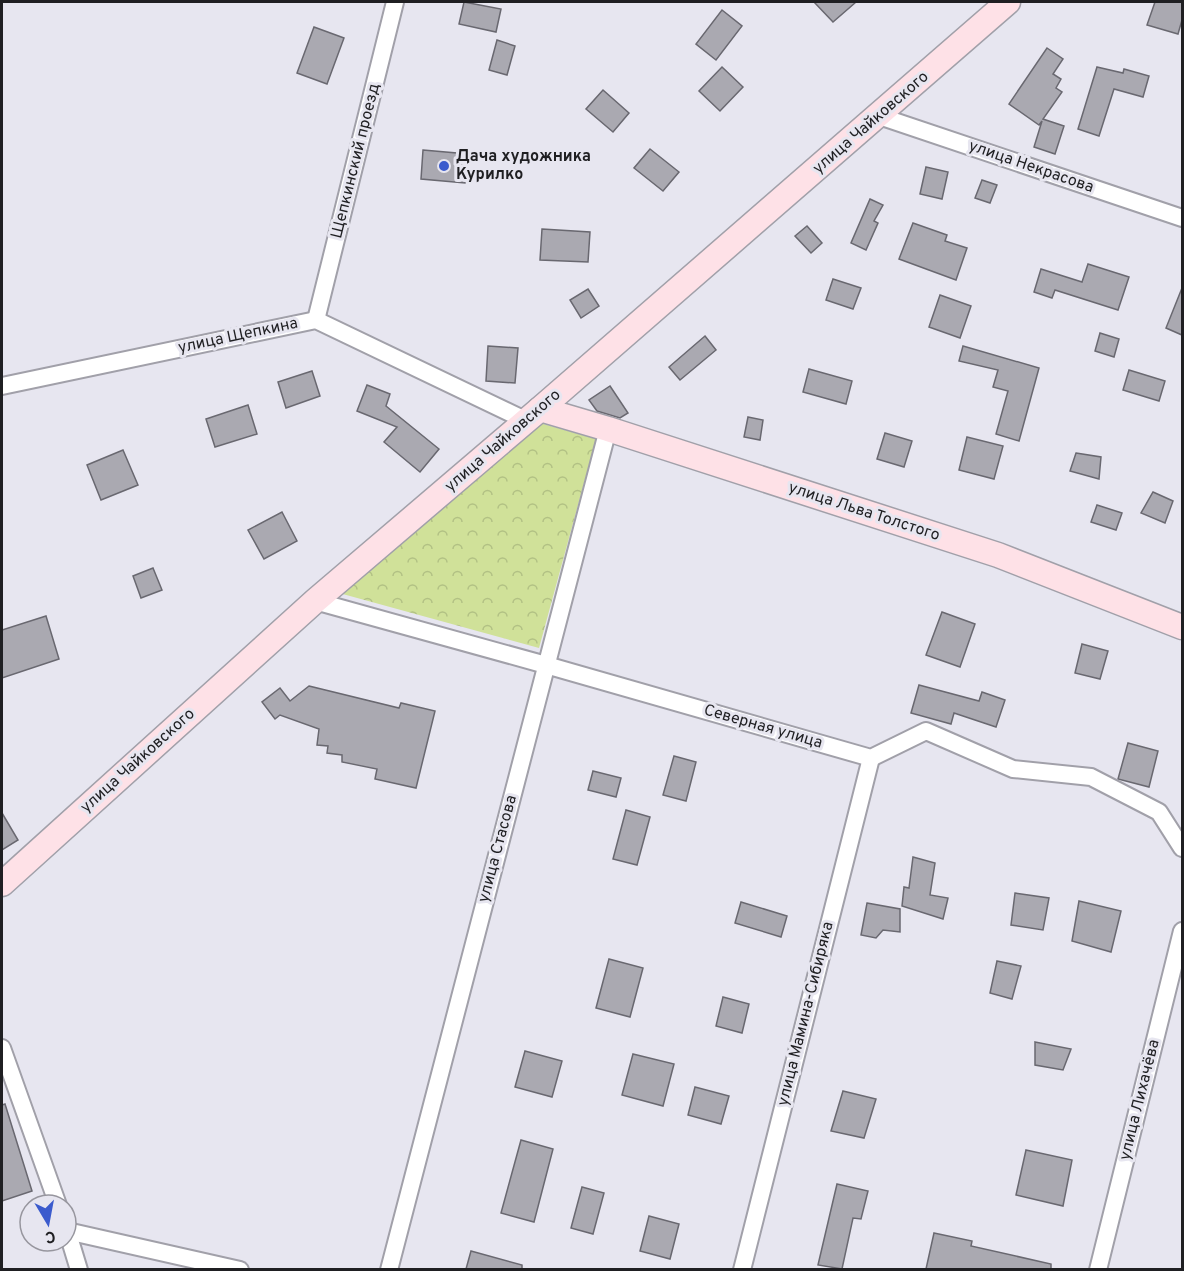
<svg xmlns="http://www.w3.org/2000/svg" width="1184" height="1271" viewBox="0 0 1184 1271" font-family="Overpass,sans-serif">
	<defs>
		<pattern id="forest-crowns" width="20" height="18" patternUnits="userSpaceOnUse" patternTransform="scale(1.5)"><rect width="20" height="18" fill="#d0e199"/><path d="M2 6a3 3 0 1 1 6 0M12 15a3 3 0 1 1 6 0" fill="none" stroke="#b2c184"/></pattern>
	</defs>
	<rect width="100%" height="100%" fill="#e7e6f0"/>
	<polygon fill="url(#forest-crowns)" points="540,423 596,439 539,648 339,593"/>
	<g fill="#aaa9b1" stroke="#696870" stroke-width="1.5">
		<polygon points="464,2 501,9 496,32 459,24"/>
		<polygon points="814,2 856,2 833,22"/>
		<polygon points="1155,2 1182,2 1182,20 1178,34 1147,25"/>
		<polygon points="722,10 742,26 716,60 696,44"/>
		<polygon points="314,27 344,38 327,84 297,73"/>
		<polygon points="497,40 515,46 507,75 489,70"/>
		<polygon points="1047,48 1063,59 1053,74 1061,79 1056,88 1062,92 1043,119 1064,126 1055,154 1034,147 1042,121 1039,125 1009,104"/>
		<polygon points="722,67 743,87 720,111 699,91"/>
		<polygon points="1097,67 1123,73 1124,69 1149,76 1143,97 1114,89 1099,136 1078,129"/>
		<polygon points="603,90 629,113 613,132 586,109"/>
		<polygon points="650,149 679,172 663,191 634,168"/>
		<polygon points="423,150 468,154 465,183 421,179"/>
		<polygon points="926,167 948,172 942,199 920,194"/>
		<polygon points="982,180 997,185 990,203 975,198"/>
		<polygon points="870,199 883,205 874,221 878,223 866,250 851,243"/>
		<polygon points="913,223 947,235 945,241 967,248 956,280 899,259"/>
		<polygon points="807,226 822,243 811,253 795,236"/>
		<polygon points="542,229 590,232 588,262 540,260"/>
		<polygon points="1088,264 1129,277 1118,310 1055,290 1052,298 1034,292 1041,269 1082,282"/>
		<polygon points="833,279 861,288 853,309 826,300"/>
		<polygon points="1182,288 1182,335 1166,328"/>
		<polygon points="588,289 599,306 581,318 570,300"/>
		<polygon points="940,295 971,306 960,338 929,327"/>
		<polygon points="1100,333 1119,339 1114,357 1095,351"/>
		<polygon points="705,336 716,350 680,380 669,367"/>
		<polygon points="488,346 518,348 515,383 486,381"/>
		<polygon points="963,346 1039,368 1019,441 996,434 1008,391 993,387 998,370 959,361"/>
		<polygon points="809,369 852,381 846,404 803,392"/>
		<polygon points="1129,370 1165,381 1159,401 1123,390"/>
		<polygon points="312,371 320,396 286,408 278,382"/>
		<polygon points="367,385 390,394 386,406 439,449 420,472 384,442 397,427 357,411"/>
		<polygon points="610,386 628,413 620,418 597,411 589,400"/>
		<polygon points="248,405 257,434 215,447 206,419"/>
		<polygon points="748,417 763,420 760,440 744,437"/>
		<polygon points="885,433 912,441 904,467 877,459"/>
		<polygon points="967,437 1003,446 994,479 959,470"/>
		<polygon points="123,450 138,485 101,500 87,465"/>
		<polygon points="1076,453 1101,457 1099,479 1070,471"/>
		<polygon points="1153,492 1173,501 1165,523 1141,513"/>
		<polygon points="1097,505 1122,513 1116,530 1091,522"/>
		<polygon points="282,512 297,541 264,559 248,530"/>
		<polygon points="153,568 162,590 141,598 133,576"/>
		<polygon points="942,612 975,624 960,667 926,655"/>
		<polygon points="46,616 59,659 2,678 2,630"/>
		<polygon points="1082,644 1108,651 1100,679 1075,673"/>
		<polygon points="919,685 979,701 982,692 1005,700 996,727 954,713 951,724 911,713"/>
		<polygon points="309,686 399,708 401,703 435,711 416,788 375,779 377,769 342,762 342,755 327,753 328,746 317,745 319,729 280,715 275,719 262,702 280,688 290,701"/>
		<polygon points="1128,743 1158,751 1149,787 1118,779"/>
		<polygon points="674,756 696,762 686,801 663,795"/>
		<polygon points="593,771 621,778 616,797 588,790"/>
		<polygon points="626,810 650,817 637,865 613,859"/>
		<polygon points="2,813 18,840 2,850"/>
		<polygon points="913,857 935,863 930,895 948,898 943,919 902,906 904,887 909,888"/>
		<polygon points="1015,893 1049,898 1043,930 1011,925"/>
		<polygon points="1079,901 1121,911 1111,952 1072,941"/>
		<polygon points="741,902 787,916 781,937 735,923"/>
		<polygon points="867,903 900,909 900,932 883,930 876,938 861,935"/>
		<polygon points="609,959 643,968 630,1017 596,1008"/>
		<polygon points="997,961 1021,966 1012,999 990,993"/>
		<polygon points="723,997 749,1004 742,1033 716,1026"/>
		<polygon points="1035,1042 1071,1049 1063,1070 1035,1065"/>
		<polygon points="525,1051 562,1061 552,1097 515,1087"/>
		<polygon points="633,1054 674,1064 663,1106 622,1095"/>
		<polygon points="695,1087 729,1096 721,1124 688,1115"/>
		<polygon points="843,1091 876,1099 864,1138 831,1131"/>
		<polygon points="5,1104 32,1191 2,1201 2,1105"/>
		<polygon points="521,1140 553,1149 534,1222 501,1213"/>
		<polygon points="1026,1150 1072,1160 1063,1206 1016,1195"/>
		<polygon points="837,1184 868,1191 861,1219 853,1218 842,1269 818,1265"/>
		<polygon points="582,1187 604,1193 593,1234 571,1228"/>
		<polygon points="649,1216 679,1224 670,1259 640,1251"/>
		<polygon points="934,1233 972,1241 971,1246 1051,1264 1051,1269 926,1269"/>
		<polygon points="471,1251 522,1265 522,1269 466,1269"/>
	</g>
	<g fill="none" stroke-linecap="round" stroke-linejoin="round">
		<defs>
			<g id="street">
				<polyline points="879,116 1182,218"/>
				<polyline points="316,320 395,2"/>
				<polyline points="2,386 316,320 527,421"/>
				<polyline points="315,601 546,665 871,758 926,731 1013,769 1091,777 1159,812 1182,848"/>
				<polyline points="2,1048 58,1205"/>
				<polyline points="66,1227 79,1270"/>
				<polyline points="67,1231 240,1270"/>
				<polyline points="389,1270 608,429"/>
				<polyline points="742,1270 871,758"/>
				<polyline points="1098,1270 1182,931"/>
			</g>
			<g id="secondary">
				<polyline points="540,409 608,429 998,555 1182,627"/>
				<polyline points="2,884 315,601 540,409 1008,2"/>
			</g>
		</defs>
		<use href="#street" stroke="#a1a0a9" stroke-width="20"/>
		<use href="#secondary" stroke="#a1a0a9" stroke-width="27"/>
		<use href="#street" stroke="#fff" stroke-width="16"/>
		<use href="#secondary" stroke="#fee1e7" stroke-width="24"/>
	</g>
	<circle fill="#3b5bcd" stroke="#e7e6f0" stroke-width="2" cx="444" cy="166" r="6"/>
	<g text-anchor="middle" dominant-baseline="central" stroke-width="6" stroke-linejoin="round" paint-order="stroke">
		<g font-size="16" fill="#1f1f22" stroke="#e7e6f0">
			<text transform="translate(871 123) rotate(-41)">улица Чайковского</text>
			<text transform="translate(356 161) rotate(-76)">Щепкинский проезд</text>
			<text transform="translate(1031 167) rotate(19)">улица Некрасова</text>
			<text transform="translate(238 336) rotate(-12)">улица Щепкина</text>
			<text transform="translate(503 441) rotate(-41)">улица Чайковского</text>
			<text transform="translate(864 512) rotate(18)">улица Льва Толстого</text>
			<text transform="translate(763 727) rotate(16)">Северная улица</text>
			<text transform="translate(138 761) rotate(-42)">улица Чайковского</text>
			<text transform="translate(498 849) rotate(-75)">улица Стасова</text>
			<text transform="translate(806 1014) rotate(-76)">улица Мамина-Сибиряка</text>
			<text transform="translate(1140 1100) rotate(-76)">улица Лихачёва</text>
		</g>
		<g font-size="16" font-weight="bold" fill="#1f1f22" stroke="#e7e6f0" text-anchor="start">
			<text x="456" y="157">Дача художника<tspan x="456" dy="18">Курилко</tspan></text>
		</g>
	</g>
	<rect width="1184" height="1271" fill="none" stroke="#1f1f22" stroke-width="6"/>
	<g transform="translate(48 1223) rotate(170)"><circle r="28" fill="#e7e6f0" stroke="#97969e" stroke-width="1.5"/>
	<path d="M0-4.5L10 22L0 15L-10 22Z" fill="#3b5bcd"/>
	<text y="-9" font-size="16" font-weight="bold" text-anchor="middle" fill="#1f1f22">С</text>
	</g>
</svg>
